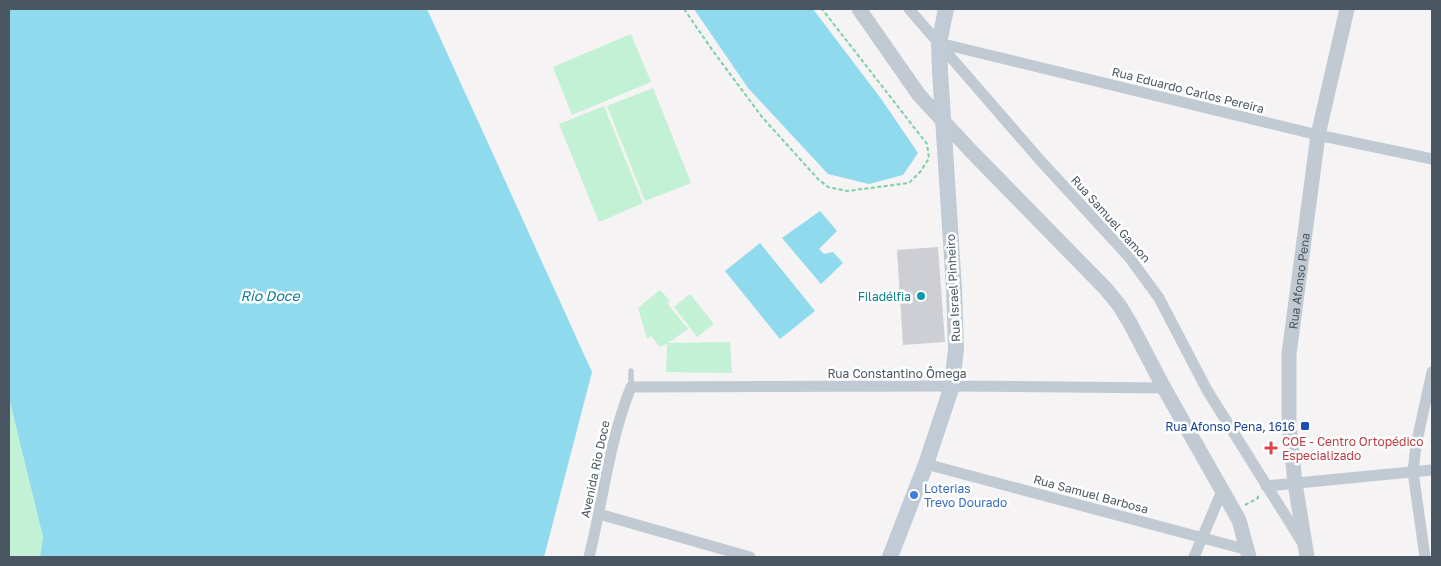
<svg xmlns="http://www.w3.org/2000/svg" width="1441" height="566" viewBox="0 0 1441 566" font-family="'Golos Text',sans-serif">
	<rect width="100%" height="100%" fill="#f5f3f3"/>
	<g fill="#c3f1d5">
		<polygon points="631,34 651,82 572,115 553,67"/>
		<polygon points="653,88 691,183 645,201 607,106"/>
		<polygon points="604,106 643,203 599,222 559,124"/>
		<polygon points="660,290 670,301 667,303 688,329 668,343 730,342 732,373 666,372 667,344 660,347 651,336 647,339 638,308"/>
		<polygon points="690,294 714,324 697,337 674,307"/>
		<polygon points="9,398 43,537 40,557 9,557"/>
	</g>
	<g fill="#90daee">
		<polygon points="9,9 427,9 592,372 544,557 40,557 43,537 9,398"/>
		<polygon points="694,9 813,9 882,100 918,153 903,175 869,184 828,174 748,88"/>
		<polygon points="820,211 837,231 819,249 824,254 833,252 843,263 821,284 782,238"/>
		<polygon points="760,243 815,311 780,339 725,271"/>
	</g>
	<polygon fill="#cdcfd5" points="938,247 945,342 903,345 897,250"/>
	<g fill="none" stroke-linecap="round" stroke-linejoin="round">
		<g stroke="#7ad0a6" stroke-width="2" stroke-dasharray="4 2.5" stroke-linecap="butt">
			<polyline points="684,9 713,51 762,117 818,179 828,187 847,191 909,183 921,171 929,158 927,144 822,9"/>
			<polyline points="1245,505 1258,498 1258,495"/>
		</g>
		<polyline stroke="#c1cad2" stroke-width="5.5" points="631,371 631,387"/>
		<g stroke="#c1cad2" stroke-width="11">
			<polyline points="909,9 1039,159 1129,257 1159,298 1207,390 1302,542"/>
			<polyline points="939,43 1318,135 1432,159"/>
			<polyline points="926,464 1248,550"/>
			<polyline points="1266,486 1432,470"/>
			<polyline points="599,514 750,557"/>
			<path d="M 589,557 C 603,501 609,441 631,387 L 952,386 L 1164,388"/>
			<polyline points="1194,557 1222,491"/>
			<polyline points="1425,557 1413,472 1416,445 1432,372"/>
		</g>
		<g stroke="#c1cad2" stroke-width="15">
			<polyline points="859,9 919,95 971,151 1106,289 1119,305 1130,323 1164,388 1239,520 1249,557"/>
			<path id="s1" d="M 1307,557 L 1295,483 L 1289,424 L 1289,354 L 1318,135 L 1347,9"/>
		</g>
		<g stroke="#c1cbd6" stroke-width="16">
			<polyline points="940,71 939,43 946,9"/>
			<polyline points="890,557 926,464 952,386 956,348 954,289"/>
		</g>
		<polyline stroke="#c1cbd6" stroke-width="16" points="940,71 954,289"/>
	</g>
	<circle fill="#0f9aa8" stroke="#fff" stroke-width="2" cx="921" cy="296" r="5"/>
	<rect fill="#1a4fb4" stroke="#fff" stroke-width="2" x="1300" y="421" width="10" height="10" rx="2.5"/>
	<path fill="#e0444e" stroke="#fff" stroke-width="2" d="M1268.5 440.5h5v5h5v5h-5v5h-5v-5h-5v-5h5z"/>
	<circle fill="#3f7fe0" stroke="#fff" stroke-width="2" cx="914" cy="495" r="5"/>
	<g text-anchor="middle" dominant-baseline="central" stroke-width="5" stroke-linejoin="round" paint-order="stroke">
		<g font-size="12" fill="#4a5661" stroke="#fff">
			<text transform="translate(1188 90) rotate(14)">Rua Eduardo Carlos Pereira</text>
			<text transform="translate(1111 219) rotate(48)">Rua Samuel Gamon</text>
			<text stroke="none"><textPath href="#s1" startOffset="278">Rua Afonso Pena</textPath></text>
			<text transform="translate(953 288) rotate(-93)">Rua Israel Pinheiro</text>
			<text x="897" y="373">Rua Constantino Ômega</text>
			<text transform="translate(595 469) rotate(-78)">Avenida Rio Doce</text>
			<text transform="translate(1091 494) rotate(15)">Rua Samuel Barbosa</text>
		</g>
		<g font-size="12" fill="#0d838f" stroke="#fff" text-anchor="end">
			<text x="911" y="296">Filadélfia</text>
		</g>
		<g font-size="12" fill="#164399" stroke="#fff" text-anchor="end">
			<text x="1295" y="426">Rua Afonso Pena, 1616</text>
		</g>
		<g font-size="12" fill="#be3a42" stroke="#fff" text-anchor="start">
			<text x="1282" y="441">COE - Centro Ortopédico<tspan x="1282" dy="14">Especializado</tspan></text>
		</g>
		<g font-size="12" fill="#366cbe" stroke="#fff" text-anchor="start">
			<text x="924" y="488">Loterias<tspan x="924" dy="14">Trevo Dourado</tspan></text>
		</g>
		<g font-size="14" font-style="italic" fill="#0c7c9b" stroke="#fff">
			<text x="270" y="295">Rio Doce</text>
		</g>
	</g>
	<rect width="1441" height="566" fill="none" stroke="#4a5661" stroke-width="20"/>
</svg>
